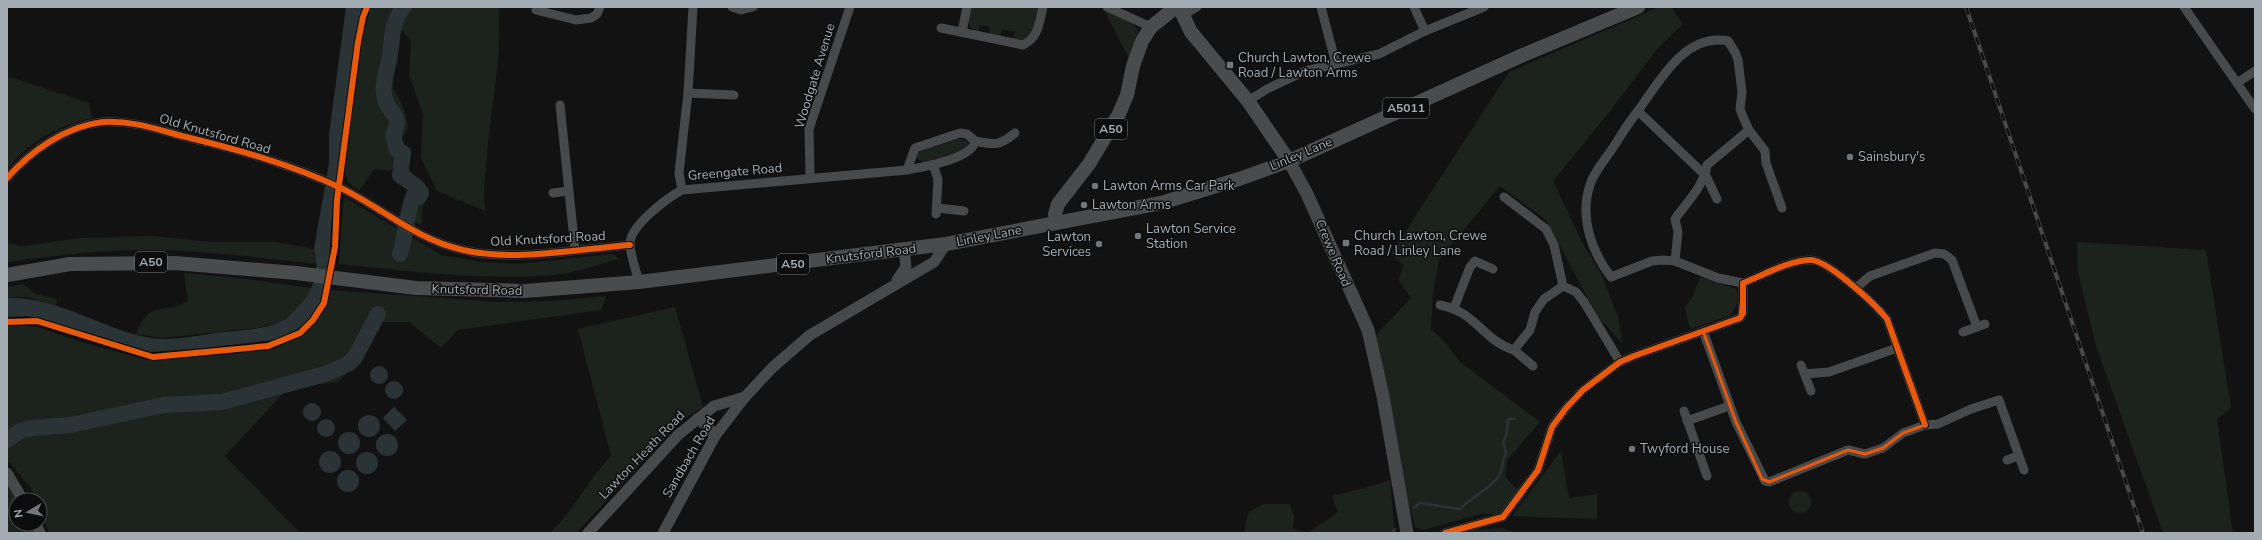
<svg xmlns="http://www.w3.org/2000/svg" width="2262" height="540" viewBox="0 0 2262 540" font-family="'Nunito Sans',sans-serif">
	<rect width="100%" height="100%" fill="#121213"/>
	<g fill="#1c231d">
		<path d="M 371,7 L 499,7 C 502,57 491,106 487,156 C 485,174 483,193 485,211 L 437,191 L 421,158 L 423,114 L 409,75 L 411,40 L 401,30 L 395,55 L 393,87 L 404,109 L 408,127 L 402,139 L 409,162 L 407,167 C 430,190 422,197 422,225 L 406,219 L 410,192 L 408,183 L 403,180 L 397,165 L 390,171 L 374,169 L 359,191 L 348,182 L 344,170 L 362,37 Z"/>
		<path d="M 969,7 L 1038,7 L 1033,33 L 1021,41 L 1013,40 L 1015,32 L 1002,29 L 1000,37 L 989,35 L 990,27 L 980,25 L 979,32 C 966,27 967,19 969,7 Z"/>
		<polygon points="1659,7 1671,7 1683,24 1657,49 1610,111 1553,181 1582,242 1602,275 1618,317 1623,344 1598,317 1546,220 1500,186 1439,260 1433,293 1431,329 1447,344 1460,362 1540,422 1507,460 1505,477 1518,490 1504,514 1481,514 1423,530 1415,527 1407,498 1375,336 1411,298 1399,280 1404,265 1391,254 1509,72"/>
		<polygon points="1104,10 1131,22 1138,30 1129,58"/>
		<path d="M 7,76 L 89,103 L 92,118 C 58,126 28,141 7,170 Z"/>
		<polygon points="959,139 965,140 968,143 967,147 961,152 923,162 916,158 917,154 920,151"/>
		<path d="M 344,197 L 441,255 L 481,262 L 519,264 L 613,254 L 619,259 C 598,264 576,273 554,275 C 483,281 410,271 339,264 Z"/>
		<path d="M 153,236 L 211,242 L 276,242 L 314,249 L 317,262 L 317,264 C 261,258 204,250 147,250 C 100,250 53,256 7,262 L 7,242 L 22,246 L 81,238 Z"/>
		<polygon points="2077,242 2206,250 2231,408 2217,419 2233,533 2163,533 2096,346 2078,272"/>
		<path d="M 184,273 L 247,279 L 312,288 L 302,305 L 281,322 L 257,328 L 162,338 L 136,334 C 150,299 161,316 188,301 Z"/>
		<path d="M 1700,277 L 1736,289 C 1740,298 1736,307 1731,315 L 1690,329 L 1685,308 L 1693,296 Z"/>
		<polygon points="23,284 36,294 57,299 56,305 26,297 7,298 7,287"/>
		<polygon points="329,290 497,302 554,301 606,296 601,310 458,330 441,348 409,322 378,322 354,364 339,382 289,387 225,456 300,533 49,533 40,511 40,500 36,500 31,488 7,460 7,326 24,325 38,327 81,342 147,360 238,353 276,348 307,332 327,303"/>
		<path d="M 675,307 L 703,407 L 682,420 L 576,533 L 550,533 C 574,510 588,480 611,456 L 578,329 Z"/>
		<polygon points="1561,451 1569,498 1597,494 1597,519 1512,516"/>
		<polygon points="1390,480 1395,533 1244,533 1248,513 1263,504 1290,504 1294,516 1293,529 1308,533 1338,512 1332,496 1365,488"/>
		<polygon points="7,481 17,500 16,524 29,524 34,533 7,533"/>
		<circle cx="1800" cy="502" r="11"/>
		<polygon points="1503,528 1515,533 1464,533 1474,530"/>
	</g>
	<g fill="#2a3437">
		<path d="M 346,7 L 362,7 L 358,23 C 350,84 340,146 333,207 C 329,238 332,276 319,306 C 311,324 291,334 274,340 L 205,348 L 151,352 L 45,320 L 28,316 L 7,317 L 7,298 C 60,296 101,330 152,338 C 172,341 195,336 215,333 C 236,330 260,331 280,322 C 285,320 289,316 292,313 C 312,296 321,273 314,249 L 329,163 L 329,134 Z"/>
		<circle cx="379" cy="375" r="9"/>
		<circle cx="394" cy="390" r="9"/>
		<circle cx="312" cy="412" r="9"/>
		<polygon points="394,407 407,420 395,431 383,418"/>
		<circle cx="369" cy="426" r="11"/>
		<circle cx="326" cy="428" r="9"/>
		<circle cx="349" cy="443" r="11"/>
		<circle cx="387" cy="445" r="11"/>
		<circle cx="330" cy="462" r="11"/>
		<circle cx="367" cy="463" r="11"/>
		<circle cx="348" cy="481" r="11"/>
	</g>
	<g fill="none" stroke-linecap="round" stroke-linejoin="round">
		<g stroke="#2a3437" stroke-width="2.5">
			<path d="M 1414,508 L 1420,503 L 1460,509 C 1470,498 1498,484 1501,471 C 1503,465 1502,461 1506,453 L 1503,442 L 1507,433 L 1508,419 L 1515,419"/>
			<polyline points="1392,533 1395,529"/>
		</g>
		<g stroke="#2a3437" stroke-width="16">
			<path d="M 400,254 C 406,235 406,213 414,195 L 419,197 L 421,193 L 417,187 L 400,175 L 403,153 L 397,150 L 393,135 C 405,112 386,116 384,94 C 382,82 387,71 389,60 C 393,41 390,23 404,7"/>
			<polyline points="7,440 20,431 32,428 70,425 164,405 222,402 325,374 348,364 355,357 378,314"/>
		</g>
		<g stroke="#47494b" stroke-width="9">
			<polyline points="732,7 741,10 753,7"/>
			<polyline points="1107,7 1151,27"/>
			<polyline points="1321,7 1336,64"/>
			<polyline points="1414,7 1425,31"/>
			<polyline points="2184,7 2255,109"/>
			<polyline points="536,10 576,20 591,18 597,14 600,7"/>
			<polyline points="1182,16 1197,7"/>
			<path d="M 941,28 L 1023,45 C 1039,37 1039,23 1043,7"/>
			<polyline points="962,32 967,7"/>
			<polyline points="2237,83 2255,71"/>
			<polyline points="688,93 734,95"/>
			<polyline points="1248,101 1267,89 1305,71 1379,54 1425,31 1484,7"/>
			<polyline points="560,105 575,249"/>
			<path d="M 1638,111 C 1628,123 1622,134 1614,146 C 1606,159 1594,171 1590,185 C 1579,218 1592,252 1611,277 L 1652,261 L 1663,260 L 1675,261 L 1718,278 L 1743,283"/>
			<path d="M 975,141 C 994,145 1000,146 1015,133"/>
			<polyline points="933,165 938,179 936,214"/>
			<path d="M 7,178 C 31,151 66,126 103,122 C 130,120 156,129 182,136 C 236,149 290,164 341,188 C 382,208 417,240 463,250 C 514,262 578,249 630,245"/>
			<polyline points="810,178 809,129 850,7"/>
			<polyline points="682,190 679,173 688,93 693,7"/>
			<polyline points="553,193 568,191"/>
			<polyline points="1504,197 1546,229 1554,245 1563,286"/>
			<path d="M 1717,199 L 1706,176 L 1638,111 C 1659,82 1685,32 1728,41 L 1735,52 L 1738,60 L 1742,92 L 1740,109 L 1743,117 L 1749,130 L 1765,151 L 1766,163 L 1782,208"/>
			<polyline points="937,208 964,211"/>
			<path d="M 1675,261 L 1678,232 L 1675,219 C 1687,202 1704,186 1707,165 L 1749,130"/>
			<path d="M 639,282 C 636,270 630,255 630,243 C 631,225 667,198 682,190 L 907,170 C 922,167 973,159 975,141 L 967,134 L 960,133 L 915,148 L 907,170"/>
			<polyline points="1856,288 1870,276 1935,253 1944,254 1952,260 1977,327"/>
			<path d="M 1440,305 C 1477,312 1482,340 1514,350 L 1530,330 L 1535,312 L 1544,299 L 1563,286 L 1576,292 L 1584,302 L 1620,362"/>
			<polyline points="1454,308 1470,267 1475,261 1493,269"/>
			<polyline points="1703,331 1736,422 1765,481 1769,482 1848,450 1865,454 1883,448 1903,433 1925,425 1938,424 1971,409 1999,400 2024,470"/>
			<polyline points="1963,332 1985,324"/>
			<polyline points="1514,350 1533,366"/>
			<polyline points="1801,365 1811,391"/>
			<polyline points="1805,374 1829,372 1897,348"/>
			<polyline points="1684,411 1707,476"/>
			<polyline points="1687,421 1729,406"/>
			<polyline points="2007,460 2018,456"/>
			<path d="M 1445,533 L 1503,517 L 1538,470 L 1552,427 L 1566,408 L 1583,390 L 1620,362 L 1634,356 L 1740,318 L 1743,313 L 1743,283 C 1764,275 1787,261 1810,260 C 1827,259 1876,305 1887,319 L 1925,425"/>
		</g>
		<g stroke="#47494b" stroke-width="11">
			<polyline points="897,280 906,267 904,249"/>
			<polyline points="697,419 706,425 715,436"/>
			<polyline points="7,473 23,500"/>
			<polyline points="36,524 40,533"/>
			<polyline points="588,533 678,435 714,406 745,397"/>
			<polyline points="663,533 715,436 745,397 773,367 810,335 934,262 946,244"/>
		</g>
		<polyline stroke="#464749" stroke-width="13" points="1289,161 1307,194 1368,330 1383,396 1407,533"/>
		<g stroke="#494b4d" stroke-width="14">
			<polyline points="1179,7 1191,32 1248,101 1289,161"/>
			<polyline points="1056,223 1055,214 1058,204 1089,164 1119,114 1127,95 1133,66 1142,41 1151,27 1176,7"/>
			<polyline points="7,275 70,264 175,263 296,273 416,288 525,291 639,282 946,244 1161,203 1239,179 1289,161 1523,55 1638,7"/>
		</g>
		<defs>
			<polyline id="rail" points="1966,7 2143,533"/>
		</defs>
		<use href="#rail" stroke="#47494b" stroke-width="4"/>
		<use href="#rail" stroke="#0d0d0e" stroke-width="2.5" stroke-dasharray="8" stroke-linecap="butt"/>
		<defs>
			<g id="cycleway">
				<path d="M 7,178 C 31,151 66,126 103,122 C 130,120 156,129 182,136 C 236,149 290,164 341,188 C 382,208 417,240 463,250 C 514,262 578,249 630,245"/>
				<polyline points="7,322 37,321 153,357 268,346 300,333 313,320 324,303 335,247 337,200 358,42 363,17 367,7"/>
				<path d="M 1445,533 L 1503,517 L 1538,470 L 1552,427 L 1566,408 L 1583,390 L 1620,362 L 1634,356 L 1740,318 L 1743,313 L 1743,283 C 1764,275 1787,261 1810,260 C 1827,259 1876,305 1887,319 L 1925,425"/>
			</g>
		</defs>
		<use href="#cycleway" stroke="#0d0d0e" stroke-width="8"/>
		<use href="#cycleway" stroke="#e8590c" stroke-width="6"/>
	</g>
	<path fill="none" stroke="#e8590c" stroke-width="3" stroke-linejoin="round" d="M 1812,259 L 1826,265 L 1877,307 L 1887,319 L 1925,425 L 1903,433 L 1883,448 L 1865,454 L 1848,450 L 1769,482 L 1762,479 L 1736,422 L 1703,331 L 1740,318 L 1743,283 L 1792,263 Z"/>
	<g fill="#71767b" stroke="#0d0d0e" stroke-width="1.5">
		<rect x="1226" y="61" width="8" height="8" rx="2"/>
		<circle cx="1850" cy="157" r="4"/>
		<circle cx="1095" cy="186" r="4"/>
		<circle cx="1084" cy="205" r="4"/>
		<circle cx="1138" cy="236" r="4"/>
		<rect x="1342" y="239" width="8" height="8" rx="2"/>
		<circle cx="1099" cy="244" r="4"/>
		<circle cx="1632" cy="449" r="4"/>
	</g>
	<g text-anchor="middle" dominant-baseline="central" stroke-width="3" stroke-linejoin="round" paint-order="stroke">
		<g fill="#0d0d0e" stroke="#777c82" stroke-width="1">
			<rect x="1383" y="98" width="46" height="20" rx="3"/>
			<rect x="1095" y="119" width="32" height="20" rx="3"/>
			<rect x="135" y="252" width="32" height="20" rx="3"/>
			<rect x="777" y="254" width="32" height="20" rx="3"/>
		</g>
		<g font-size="12" font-weight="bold" fill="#a4acb3">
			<text x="1406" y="108">A5011</text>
			<text x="1111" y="129">A50</text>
			<text x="151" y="262">A50</text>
			<text x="793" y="264">A50</text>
		</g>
		<g font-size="13" fill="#a4acb3" stroke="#0d0d0e" text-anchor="start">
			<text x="1238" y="58">Church Lawton, Crewe<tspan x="1238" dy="15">Road / Lawton Arms</tspan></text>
			<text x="1858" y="157">Sainsbury's</text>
			<text x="1103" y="186">Lawton Arms Car Park</text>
			<text x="1092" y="205">Lawton Arms</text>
			<text x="1146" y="229">Lawton Service<tspan x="1146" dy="15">Station</tspan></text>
			<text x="1354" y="236">Church Lawton, Crewe<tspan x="1354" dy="15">Road / Linley Lane</tspan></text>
			<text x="1091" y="237" text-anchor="end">Lawton<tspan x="1091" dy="15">Services</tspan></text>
			<text x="1640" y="449">Twyford House</text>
		</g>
		<g font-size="13" fill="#a4acb3" stroke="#0d0d0e">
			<text transform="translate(815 76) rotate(-73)">Woodgate Avenue</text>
			<text transform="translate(215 134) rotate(16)">Old Knutsford Road</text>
			<text transform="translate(1301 154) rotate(-23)">Linley Lane</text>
			<text transform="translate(735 172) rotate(-5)">Greengate Road</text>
			<text transform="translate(989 236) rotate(-11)">Linley Lane</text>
			<text transform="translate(548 239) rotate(-3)">Old Knutsford Road</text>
			<text transform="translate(1333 253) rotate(67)">Crewe Road</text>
			<text transform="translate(871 254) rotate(-7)">Knutsford Road</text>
			<text transform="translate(477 290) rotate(1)">Knutsford Road</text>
			<text transform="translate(642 455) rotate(-46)">Lawton Heath Road</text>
			<text transform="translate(689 457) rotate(-60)">Sandbach Road</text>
		</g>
	</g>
	<rect width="2262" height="540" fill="none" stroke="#a4acb3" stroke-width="16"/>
	<g transform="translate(28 512) rotate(261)"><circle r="19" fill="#0d0d0e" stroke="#494d50"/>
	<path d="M0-3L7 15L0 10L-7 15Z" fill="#71767b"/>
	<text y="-6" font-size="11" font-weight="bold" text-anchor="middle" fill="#a4acb3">N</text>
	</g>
</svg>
